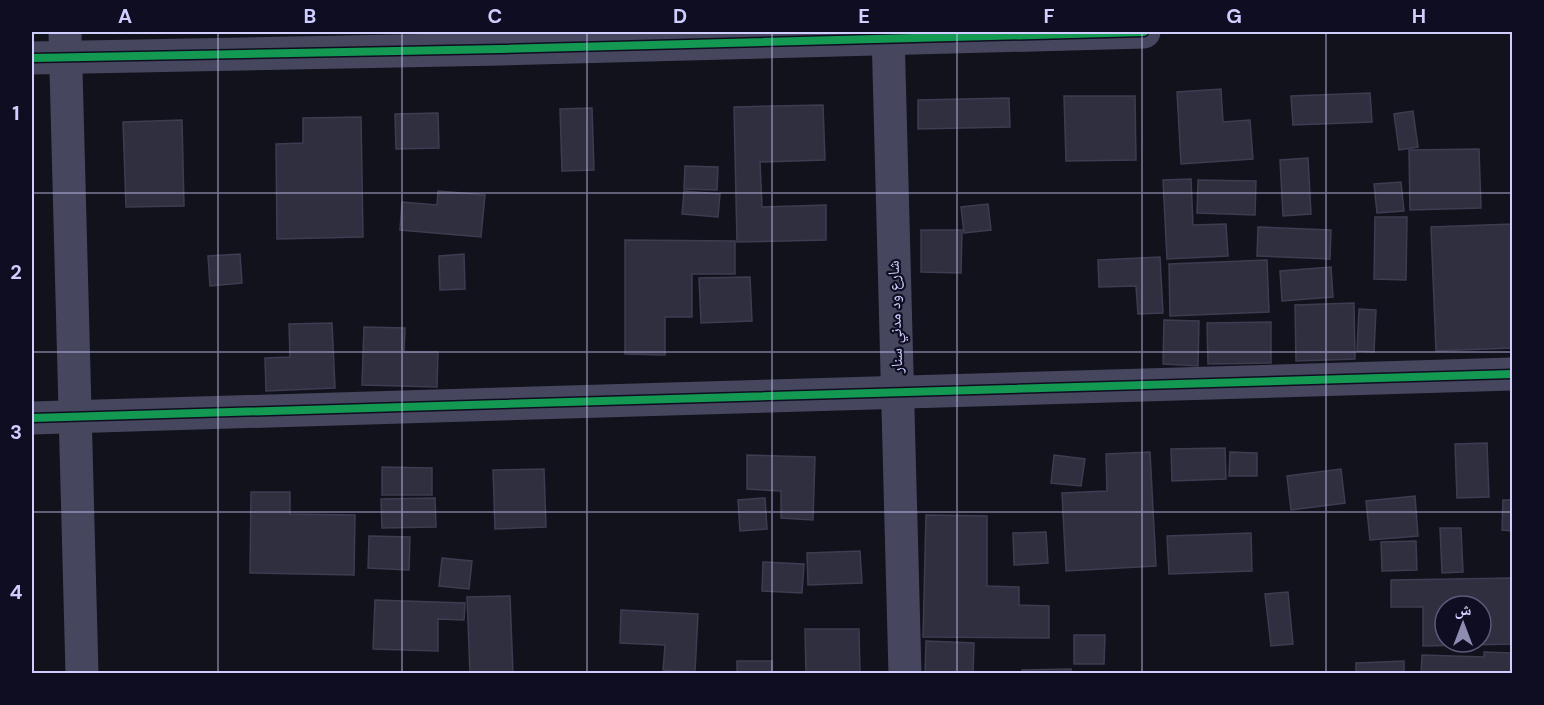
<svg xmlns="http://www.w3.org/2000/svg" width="1544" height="705" viewBox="0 0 1544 705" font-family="'DM Sans','Noto Naskh Arabic',sans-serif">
	<rect width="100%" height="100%" fill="#12121d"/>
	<g fill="#302f3f" stroke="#3e3c51" stroke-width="1.5" fill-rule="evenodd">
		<polygon points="1221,89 1223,122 1250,120 1253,159 1181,164 1177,92"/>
		<polygon points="1370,93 1372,122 1293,125 1291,96"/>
		<polygon points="1064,96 1135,96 1136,160 1066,161"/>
		<polygon points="1009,98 1010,127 918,129 918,100"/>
		<polygon points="823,105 825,160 760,162 762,207 826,205 826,240 737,242 734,107"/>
		<polygon points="592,108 594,170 562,171 560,109"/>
		<polygon points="1413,111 1418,147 1399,150 1394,114"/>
		<polygon points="438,113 439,148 396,149 395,114"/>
		<polygon points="361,117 363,237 277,239 276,144 303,143 303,118"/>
		<polygon points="182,120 184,206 126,207 123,122"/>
		<polygon points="1479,149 1481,208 1410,210 1409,150"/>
		<polygon points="1308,158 1311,214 1283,216 1280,160"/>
		<polygon points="685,166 718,167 717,190 684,189"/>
		<polygon points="1191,179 1193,225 1226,224 1228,256 1167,259 1163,180"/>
		<polygon points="1198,180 1256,181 1255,215 1197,213"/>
		<polygon points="1401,182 1404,211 1377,213 1374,184"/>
		<polygon points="438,191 485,195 481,237 400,230 402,202 437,205"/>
		<polygon points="684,191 720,194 718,217 682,214"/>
		<polygon points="988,204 991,230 964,233 961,207"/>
		<polygon points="1375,217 1407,217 1406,280 1374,279"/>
		<polygon points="1512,224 1512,348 1436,351 1431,227"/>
		<polygon points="1258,227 1331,230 1330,259 1257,256"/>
		<polygon points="921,230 962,230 961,273 921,272"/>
		<polygon points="625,240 735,241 735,274 692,274 692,317 665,317 665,355 625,354"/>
		<polygon points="240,254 242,283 210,286 208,256"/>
		<polygon points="464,254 465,289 440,290 439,256"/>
		<polygon points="1160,257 1163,313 1138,314 1136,286 1099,287 1098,260"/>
		<polygon points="1267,260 1269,312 1170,316 1169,264"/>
		<polygon points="1331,267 1333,297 1282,301 1280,271"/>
		<polygon points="750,277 752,321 701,323 699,278"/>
		<polygon points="1354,303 1355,359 1296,361 1295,305"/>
		<polygon points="1359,309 1376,310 1374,352 1357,351"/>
		<polygon points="1164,320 1199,321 1198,366 1163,364"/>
		<polygon points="1271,322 1271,363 1208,364 1207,323"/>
		<polygon points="332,323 335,388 266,391 265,358 290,357 289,324"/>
		<polygon points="364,327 405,328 404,352 438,352 437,387 362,385"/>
		<polygon points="1487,443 1489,497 1457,498 1455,444"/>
		<polygon points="1225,448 1226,479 1172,481 1171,449"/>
		<polygon points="1150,452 1156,566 1066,571 1062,493 1107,491 1106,454"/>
		<polygon points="1230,452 1257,453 1257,476 1229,476"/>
		<polygon points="747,455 815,457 813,520 781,518 781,491 747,489"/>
		<polygon points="1054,455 1085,459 1081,486 1051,483"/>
		<polygon points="382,467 432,468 432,495 382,495"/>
		<polygon points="544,469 546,527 495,529 493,470"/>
		<polygon points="1341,469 1345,503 1291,510 1287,476"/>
		<polygon points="251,492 290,492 290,514 355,515 354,575 250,573"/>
		<polygon points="1415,496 1418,536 1370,540 1366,501"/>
		<polygon points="435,498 436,527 382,528 381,499"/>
		<polygon points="765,498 767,529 740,531 738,500"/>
		<polygon points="1503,500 1512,500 1512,531 1502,530"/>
		<polygon points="926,515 987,516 987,586 1019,587 1019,605 1049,606 1049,638 923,637"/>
		<polygon points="1440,528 1461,528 1463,572 1442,573"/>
		<polygon points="1046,532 1048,563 1014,565 1013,533"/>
		<polygon points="1251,533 1252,571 1169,574 1167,536"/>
		<polygon points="369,536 410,537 409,570 368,568"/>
		<polygon points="1416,541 1417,570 1382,571 1381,542"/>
		<polygon points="860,551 862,583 808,585 807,553"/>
		<polygon points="442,558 472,561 469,589 439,586"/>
		<polygon points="763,562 804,564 802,593 762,591"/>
		<path d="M 1512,578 L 1512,644 L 1423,646 L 1423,607 L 1391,607 L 1391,580 ZM 1445,606 L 1481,606 L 1481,642 L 1445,642 Z"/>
		<polygon points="1288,592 1293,644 1271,646 1265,594"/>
		<polygon points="510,596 513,674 470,674 467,597"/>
		<polygon points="375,600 465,603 464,620 438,619 438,651 373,649"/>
		<polygon points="621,610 698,614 695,672 663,670 665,645 620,643"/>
		<polygon points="805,629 859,629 860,674 806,674"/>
		<polygon points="1074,635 1105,635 1104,664 1074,664"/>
		<polygon points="926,641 974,643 973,674 925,674"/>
		<polygon points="1484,652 1512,653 1512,674 1421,674 1422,655 1484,657"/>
		<rect x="737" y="661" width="35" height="13"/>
		<polygon points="1404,661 1404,674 1356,674 1356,663"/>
		<polygon points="1071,669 1071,674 1022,674 1022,670"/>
	</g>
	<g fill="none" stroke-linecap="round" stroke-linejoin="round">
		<g stroke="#46475e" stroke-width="33">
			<polyline points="65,32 82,674"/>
			<polyline points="888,32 905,674"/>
			<polyline points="32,58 501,49 1144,32"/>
			<polyline points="32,418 1512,374"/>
		</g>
		<defs>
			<g id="cycleway">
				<polyline points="32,58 501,49 1144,32"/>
				<polyline points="32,418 1512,374"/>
			</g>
		</defs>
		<use href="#cycleway" stroke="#0f0d21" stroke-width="11"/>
		<use href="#cycleway" stroke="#139951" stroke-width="8"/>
	</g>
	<path fill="none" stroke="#d0ceff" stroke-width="1.5" stroke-opacity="0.55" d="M 218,32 L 218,674M 402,32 L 402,674M 587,32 L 587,674M 772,32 L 772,674M 957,32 L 957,674M 1142,32 L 1142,674M 1326,32 L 1326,674M 32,193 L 1512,193M 32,352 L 1512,352M 32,512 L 1512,512"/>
	<g text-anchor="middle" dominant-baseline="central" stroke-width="4.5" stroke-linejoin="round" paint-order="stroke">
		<g font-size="16" fill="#d0ceff" stroke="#0f0d21">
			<text transform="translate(895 317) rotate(-92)">شارع ود مدني سنار</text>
		</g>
	</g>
	<rect width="1544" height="705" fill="none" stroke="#0f0d21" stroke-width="66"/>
	<g transform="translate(1463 624)"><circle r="28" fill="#0f0d21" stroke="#5c5a7a" stroke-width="1.5"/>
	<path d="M0-4.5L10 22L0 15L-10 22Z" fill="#8e8cb0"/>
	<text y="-9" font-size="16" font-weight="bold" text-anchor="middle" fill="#d0ceff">ش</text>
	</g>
	<rect x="33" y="33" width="1478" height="639" fill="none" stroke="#d0ceff" stroke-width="2"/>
	<g font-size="20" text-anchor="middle" font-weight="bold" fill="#d0ceff">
		<text x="125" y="23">A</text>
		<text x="310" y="23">B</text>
		<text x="495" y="23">C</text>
		<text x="680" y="23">D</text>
		<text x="864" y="23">E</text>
		<text x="1049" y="23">F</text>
		<text x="1234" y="23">G</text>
		<text x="1419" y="23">H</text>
		<text x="16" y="120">1</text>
		<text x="16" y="279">2</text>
		<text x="16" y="439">3</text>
		<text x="16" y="599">4</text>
	</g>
</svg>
